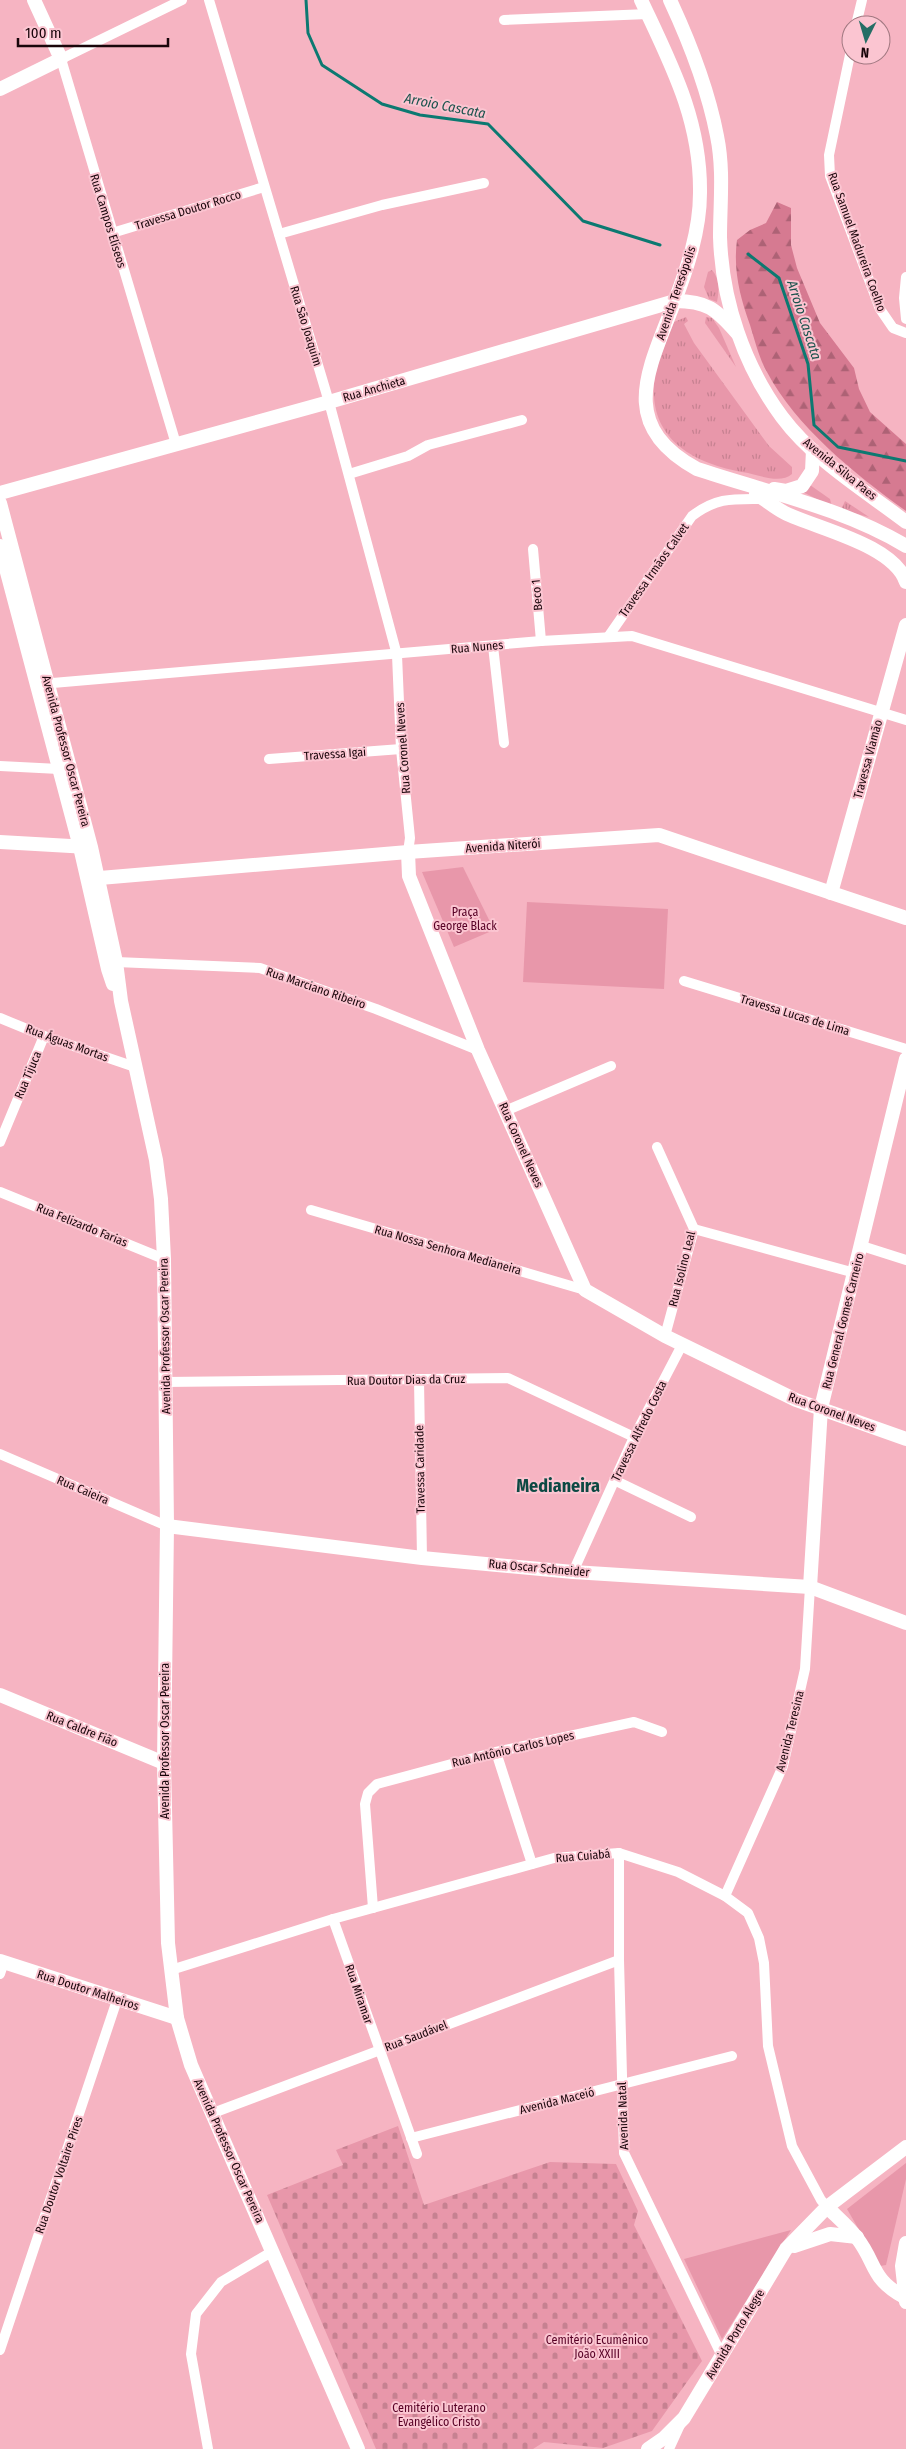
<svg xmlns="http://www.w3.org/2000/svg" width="906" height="2449" viewBox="0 0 906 2449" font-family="'Fira Sans Condensed',sans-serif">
	<defs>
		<pattern id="grass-tufts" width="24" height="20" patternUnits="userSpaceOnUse" patternTransform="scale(1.25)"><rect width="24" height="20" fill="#e897aa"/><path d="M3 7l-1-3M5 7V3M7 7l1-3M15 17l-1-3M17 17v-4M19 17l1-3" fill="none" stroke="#c68191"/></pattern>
		<pattern id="forest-firs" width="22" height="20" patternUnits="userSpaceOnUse" patternTransform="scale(1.25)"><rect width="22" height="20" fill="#d67a91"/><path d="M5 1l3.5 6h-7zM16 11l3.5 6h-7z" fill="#ad6275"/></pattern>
		<pattern id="cemetery-stones" width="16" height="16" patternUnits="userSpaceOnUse" patternTransform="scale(1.25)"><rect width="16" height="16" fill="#e897aa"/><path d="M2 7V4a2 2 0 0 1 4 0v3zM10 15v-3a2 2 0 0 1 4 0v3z" fill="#c68191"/></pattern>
	</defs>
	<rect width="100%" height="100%" fill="#f6b4c2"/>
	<g fill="url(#grass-tufts)">
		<path d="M 712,270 C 720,279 719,291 717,302 L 709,299 L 704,287 L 708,272 Z"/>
		<path d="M 686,317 L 688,321 L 684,324 L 694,343 L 769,446 L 792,467 L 792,474 C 781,484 761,476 748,473 C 699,465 650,443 654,384 C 656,362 667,342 674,322 Z"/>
		<polygon points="706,317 712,318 719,328 736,367 705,323"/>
		<polygon points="810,485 830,499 832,507 803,492"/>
		<polygon points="845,501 869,517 841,510"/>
	</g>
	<path fill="url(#forest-firs)" d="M 777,202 L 791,208 L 791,245 L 797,268 L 820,323 L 854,368 L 859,389 L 870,412 L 906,444 L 906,511 C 857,476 795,426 767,372 C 759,358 755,341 750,325 C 740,297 733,270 737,240 L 750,230 L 766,223 Z"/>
	<polygon fill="url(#cemetery-stones)" points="398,2126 424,2205 550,2162 616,2164 638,2211 634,2225 702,2361 652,2431 603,2448 544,2442 533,2449 376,2449 267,2195 343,2165 336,2150"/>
	<g fill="#e897aa">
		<polygon points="463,867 494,930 454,947 422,872"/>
		<polygon points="527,902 668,909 664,989 523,982"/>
		<polygon points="906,2163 906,2179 886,2265 880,2266 847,2209"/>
		<polygon points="791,2230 722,2339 684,2259"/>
	</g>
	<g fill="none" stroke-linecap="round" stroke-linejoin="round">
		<g stroke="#0c7971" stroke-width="3">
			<polyline points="306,0 308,33 322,65 382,104 420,115 488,124 583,221 660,245"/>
			<polyline points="748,254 779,278 808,364 814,425 838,447 906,461"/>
		</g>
		<g stroke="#fff" stroke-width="10">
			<polyline points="209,0 329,402 397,655 401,749 410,838 408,852"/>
			<polyline points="504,20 648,14"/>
			<polyline points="856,25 862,0"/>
			<polyline points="851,50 829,155 830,176 880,309 893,328 906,333"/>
			<polyline points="112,233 264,187"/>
			<polyline points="279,234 382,205 484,183"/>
			<polyline points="906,277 904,298 906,319"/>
			<polyline points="176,444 61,59 182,0"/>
			<polyline points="349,474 408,456 428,445 522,420"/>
			<polyline points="533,549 541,641"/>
			<path d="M 608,637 L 692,516 C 717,497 733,499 764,499"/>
			<polyline points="493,646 504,743"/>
			<polyline points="41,684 541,641 632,636 906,720"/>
			<polyline points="269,759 401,749"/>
			<polyline points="0,766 59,769"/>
			<polyline points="116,962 260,968 376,1009 478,1050"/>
			<polyline points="684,981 906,1049"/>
			<polyline points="0,1018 44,1036 135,1067"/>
			<polyline points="505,1111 611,1066"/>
			<polyline points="0,1142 44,1036"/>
			<polyline points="657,1147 694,1229 665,1336"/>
			<polyline points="0,1192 164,1259"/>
			<polyline points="311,1210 585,1290"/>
			<polyline points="694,1229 855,1273"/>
			<polyline points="862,1246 906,1260"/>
			<polyline points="419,1380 422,1558"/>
			<polyline points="165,1382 508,1378 634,1437"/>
			<polyline points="0,1454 167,1526"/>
			<polyline points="614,1480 691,1517"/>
			<polyline points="573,1572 634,1437 682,1345"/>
			<polyline points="496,1752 532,1864"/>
			<polyline points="619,1853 619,1960 624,2153 722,2356"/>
			<polyline points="725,1896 783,1766 805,1669 810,1587"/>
			<polyline points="373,1908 365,1804 368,1793 377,1784 496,1752 634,1722 662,1732"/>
			<polyline points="333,1919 417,2154"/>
			<polyline points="171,1970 333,1919 554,1858 619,1853 678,1872 725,1896 748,1913 759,1938 764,1963 768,2046 792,2146 821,2200 827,2207"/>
			<polyline points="0,1974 4,1962"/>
			<polyline points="213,2113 619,1960"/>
			<polyline points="411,2138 732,2056"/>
			<polyline points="0,2350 117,2000"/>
			<polyline points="208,2449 191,2354 196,2314 221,2282 273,2251"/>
			<polyline points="669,2449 680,2425"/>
		</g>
		<g stroke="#fff" stroke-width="14">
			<path d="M 641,0 C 671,64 701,120 700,193 C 700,231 687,269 674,303 C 648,371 617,425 697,469 C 766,492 843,508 906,546"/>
			<path d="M 670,0 C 690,43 708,89 717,136 C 724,170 720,203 720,237 C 722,301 744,366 782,417 C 814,460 864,490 906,522"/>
			<polyline points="0,89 61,59 34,0"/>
			<polyline points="774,489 786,491 802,486 812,471 813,450"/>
			<path d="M 0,493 L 329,402 L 675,301 C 707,301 716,309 737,333"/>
			<path d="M 756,494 C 766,500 775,508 785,513 C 818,529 894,545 906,582"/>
			<polyline points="0,503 91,847 116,962 121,1001 156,1160 161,1199 164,1259 167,1526 164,1763 168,1943 177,2018 191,2065 358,2449"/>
			<polyline points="0,546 80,847 108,969 113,984"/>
			<polyline points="0,842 88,847"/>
			<polyline points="408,852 409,876 478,1050 585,1290 665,1336 796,1400 906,1439"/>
			<polyline points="88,879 408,852 659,835 906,918"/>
			<polyline points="831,893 906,625"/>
			<polyline points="167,1526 422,1558 573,1572 810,1587 906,1623"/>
			<polyline points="810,1587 821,1408 906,1059"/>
			<polyline points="0,1695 164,1763"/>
			<polyline points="0,1961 177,2018"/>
			<path d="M 827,2207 C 837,2217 849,2227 857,2238 C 877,2264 870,2278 904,2297"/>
			<polyline points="794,2246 830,2234 857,2237"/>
			<polyline points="906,2302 902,2266 906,2243"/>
			<polyline points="648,2449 664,2438 684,2418 786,2249 827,2207 906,2147"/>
		</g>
	</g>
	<g text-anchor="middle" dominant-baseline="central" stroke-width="4" stroke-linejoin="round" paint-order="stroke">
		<g font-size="12" fill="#19050a" stroke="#fbc5d1">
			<text transform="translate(188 210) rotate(-17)">Travessa Doutor Rocco</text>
			<text transform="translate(108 221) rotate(73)">Rua Campos Elíseos</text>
			<text transform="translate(857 242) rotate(70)">Rua Samuel Madureira Coelho</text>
			<text transform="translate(676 293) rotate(-71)">Avenida Teresópolis</text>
			<text transform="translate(306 326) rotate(73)">Rua São Joaquim</text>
			<text transform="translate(374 389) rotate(-16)">Rua Anchieta</text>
			<text transform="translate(840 469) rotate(39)">Avenida Silva Paes</text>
			<text transform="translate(654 570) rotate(-55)">Travessa Irmãos Calvet</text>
			<text transform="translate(537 595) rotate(-95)">Beco 1</text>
			<text transform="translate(477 647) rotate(-5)">Rua Nunes</text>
			<text transform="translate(403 748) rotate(-94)">Rua Coronel Neves</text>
			<text transform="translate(66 751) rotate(75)">Avenida Professor Oscar Pereira</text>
			<text transform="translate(335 754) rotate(-4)">Travessa Igai</text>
			<text transform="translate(868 759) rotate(-75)">Travessa Viamão</text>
			<text transform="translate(503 846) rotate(-4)">Avenida Niterói</text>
			<text transform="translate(316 988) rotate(19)">Rua Marciano Ribeiro</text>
			<text transform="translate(795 1015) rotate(17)">Travessa Lucas de Lima</text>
			<text transform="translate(67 1043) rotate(20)">Rua Águas Mortas</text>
			<text transform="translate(28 1075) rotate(-67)">Rua Tijuca</text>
			<text transform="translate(521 1145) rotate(66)">Rua Coronel Neves</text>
			<text transform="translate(82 1225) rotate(22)">Rua Felizardo Farias</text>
			<text transform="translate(448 1250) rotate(16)">Rua Nossa Senhora Medianeira</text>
			<text transform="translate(682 1269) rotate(-76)">Rua Isolino Leal</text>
			<text transform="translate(843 1321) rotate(-76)">Rua General Gomes Carneiro</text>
			<text transform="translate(165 1336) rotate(-91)">Avenida Professor Oscar Pereira</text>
			<text transform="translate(406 1380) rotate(-1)">Rua Doutor Dias da Cruz</text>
			<text transform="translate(832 1412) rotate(20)">Rua Coronel Neves</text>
			<text transform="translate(639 1431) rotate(-64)">Travessa Alfredo Costa</text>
			<text transform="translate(420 1469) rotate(-91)">Travessa Caridade</text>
			<text transform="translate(83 1490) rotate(23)">Rua Caieira</text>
			<text transform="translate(539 1568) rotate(5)">Rua Oscar Schneider</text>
			<text transform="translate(82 1729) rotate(22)">Rua Caldre Fião</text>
			<text transform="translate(790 1731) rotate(-76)">Avenida Teresina</text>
			<text transform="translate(165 1741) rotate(-90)">Avenida Professor Oscar Pereira</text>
			<text transform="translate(513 1749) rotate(-13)">Rua Antônio Carlos Lopes</text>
			<text transform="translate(583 1856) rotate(-5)">Rua Cuiabá</text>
			<text transform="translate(88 1990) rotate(18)">Rua Doutor Malheiros</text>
			<text transform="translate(359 1994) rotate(71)">Rua Miramar</text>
			<text transform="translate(416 2036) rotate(-21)">Rua Saudável</text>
			<text transform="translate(557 2101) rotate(-14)">Avenida Maceió</text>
			<text transform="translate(623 2116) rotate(-92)">Avenida Natal</text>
			<text transform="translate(229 2151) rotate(66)">Avenida Professor Oscar Pereira</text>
			<text transform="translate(59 2175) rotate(-71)">Rua Doutor Voltaire Pires</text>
			<text transform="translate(735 2334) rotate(-59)">Avenida Porto Alegre</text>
		</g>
		<g font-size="12" fill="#570025" stroke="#fbc5d1">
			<text x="465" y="912">Praça<tspan x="465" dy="14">George Black</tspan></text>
			<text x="597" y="2340">Cemitério Ecumênico<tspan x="597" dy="14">João XXIII</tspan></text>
			<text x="439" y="2408">Cemitério Luterano<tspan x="439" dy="14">Evangélico Cristo</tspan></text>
		</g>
		<g font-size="14" font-style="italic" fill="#1b534d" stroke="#fbc5d1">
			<text transform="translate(445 106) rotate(11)">Arroio Cascata</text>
			<text transform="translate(804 320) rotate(72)">Arroio Cascata</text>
		</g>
		<g font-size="18" font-weight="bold" fill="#0c4943" stroke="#fbc5d1">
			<text x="558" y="1486">Medianeira</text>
		</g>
	</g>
	<g transform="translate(866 40) rotate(185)"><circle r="24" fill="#fbc5d1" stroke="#a17881"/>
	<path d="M0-4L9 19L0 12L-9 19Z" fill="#256e65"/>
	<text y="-8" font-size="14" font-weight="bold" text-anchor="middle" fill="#19050a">N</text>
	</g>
	<path d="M18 38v8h150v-8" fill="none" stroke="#19050a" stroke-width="2.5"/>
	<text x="25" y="38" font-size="15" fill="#19050a" stroke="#fbc5d1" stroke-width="4" paint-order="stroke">100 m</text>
</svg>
